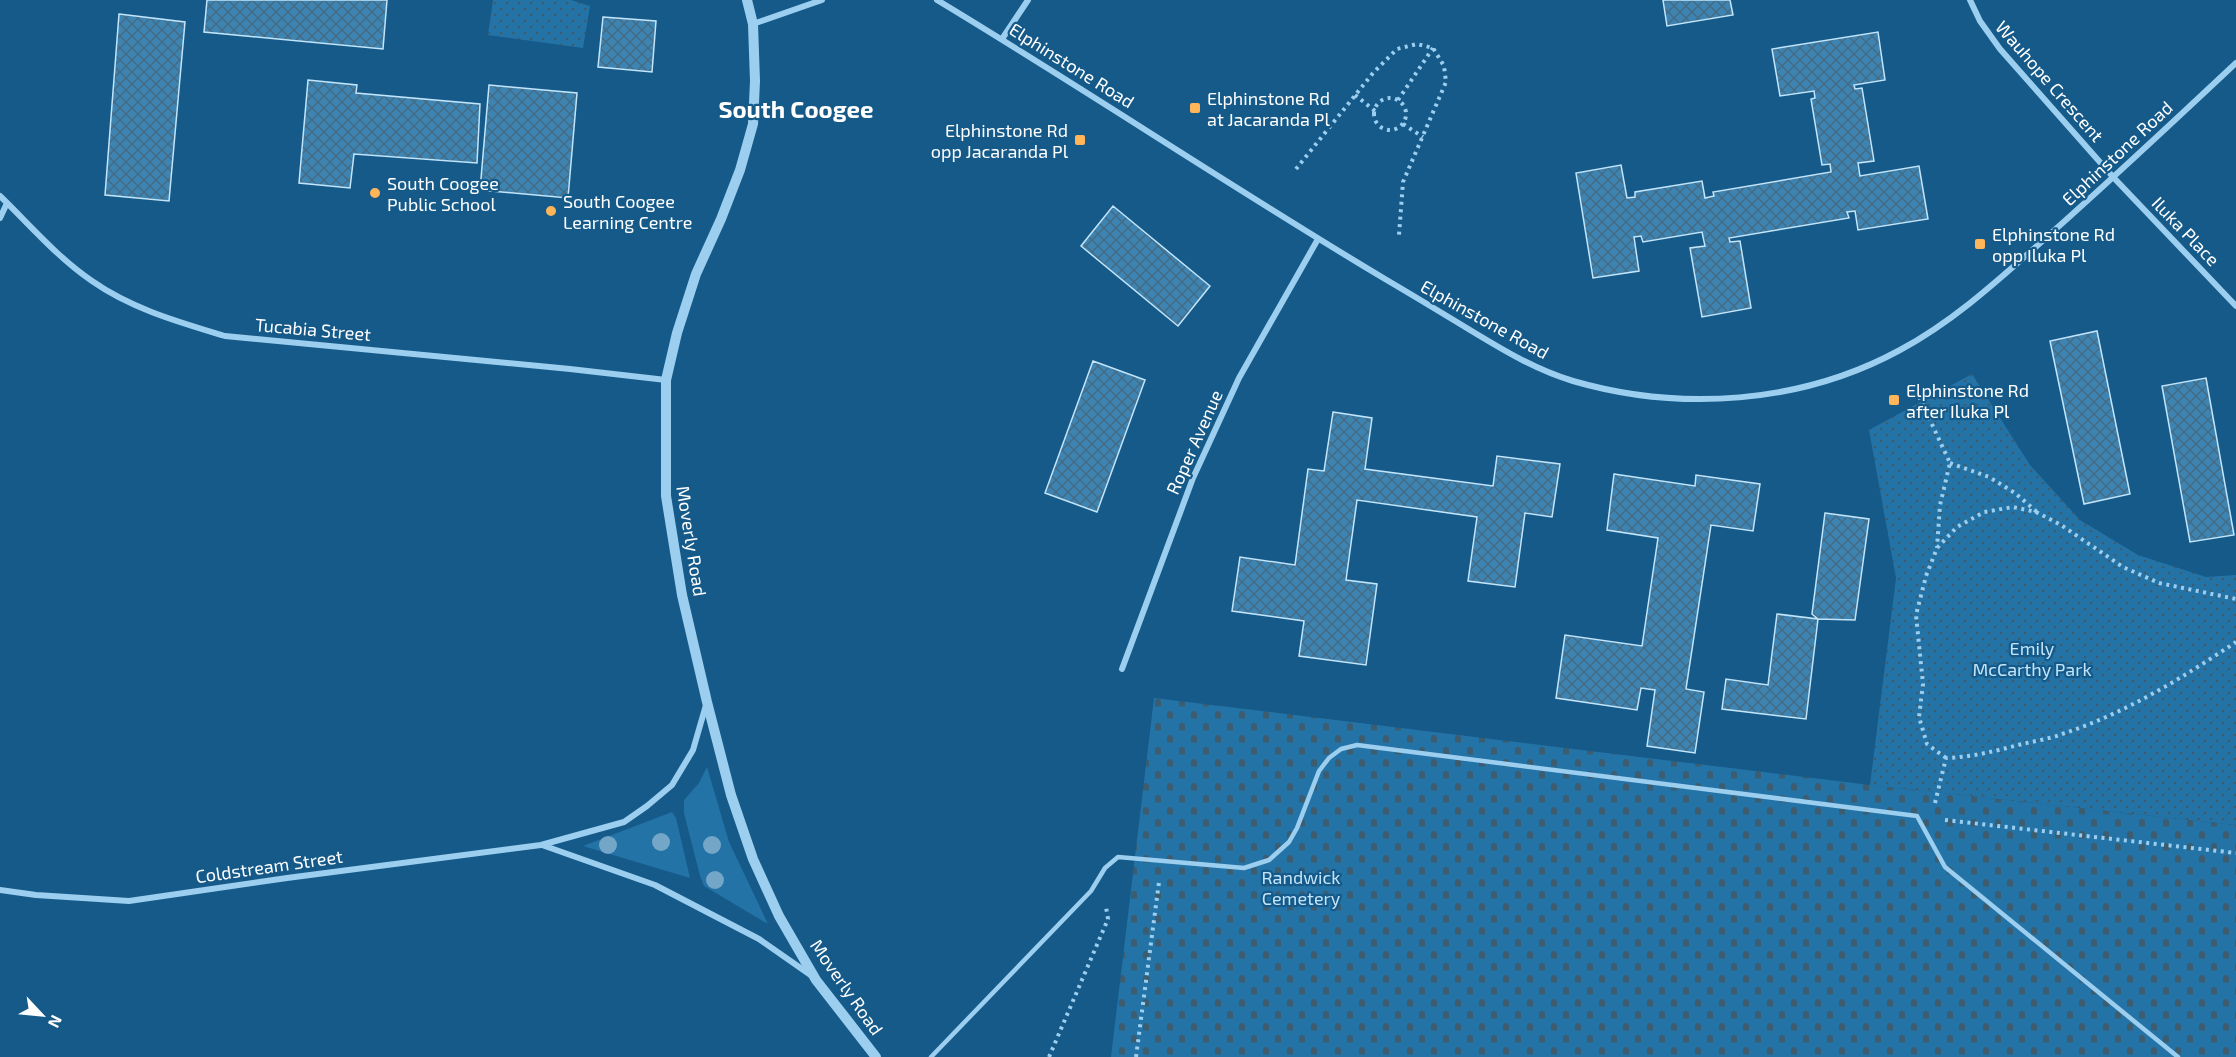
<svg xmlns="http://www.w3.org/2000/svg" width="2236" height="1057" font-family="'Exo 2',sans-serif">
<defs>
<pattern id="cemetery-stones" width="16" height="16" patternUnits="userSpaceOnUse" patternTransform="scale(1.5)"><rect width="16" height="16" fill="#2473a7"/><path d="M2 7V4a2 2 0 0 1 4 0v3zM10 15v-3a2 2 0 0 1 4 0v3z" fill="#3c5c70"/></pattern>
<pattern id="park-dots" width="8" height="8" patternUnits="userSpaceOnUse" patternTransform="scale(1.5)"><rect width="8" height="8" fill="#2473a7"/><path d="M2 2h.1M6 6h.1" fill="none" stroke="#3c5c70" stroke-width="1.8" stroke-linecap="round"/></pattern>
<pattern id="building-cross-hatch" width="8" height="8" patternUnits="userSpaceOnUse" patternTransform="scale(1.5)"><rect width="8" height="8" fill="#3d84b2"/><path d="M0 0l8 8M0 8l8-8" fill="none" stroke="#446b84"/></pattern>
</defs>
<rect width="100%" height="100%" fill="#155a89"/>
<path fill="#2473a7" d="M707 767 729 842 768 924 704 886 700 876 684 813V800L699 783Z
M672 812 676 818 690 878 583 846Z"/>
<path fill="url(#cemetery-stones)" d="M1154 698 1870 785 2236 825V1057H1111Z"/>
<path fill="url(#park-dots)" d="M493 0H571L590 6 583 48 488 35Z
M1972 374 2030 465 2080 520 2138 555 2206 577 2236 575V825L1870 785 1896 578 1869 430Z"/>
<path fill="url(#building-cross-hatch)" stroke="#c2e5fb" stroke-width="1.5" d="M207 0H387L383 49 204 32Z
M1663 0H1730L1733 15 1667 26Z
M119 14 185 22 169 201 105 195Z
M603 17 656 21 652 72 598 67Z
M1878 32 1885 80 1854 85 1855 89 1862 88 1874 161 1858 163 1860 176 1919 166 1928 219 1858 230 1855 211 1847 212 1849 218 1729 238 1730 242 1740 241 1751 308 1702 317 1690 248 1705 246 1702 232 1643 242 1641 236 1634 237 1639 271 1593 278 1576 173 1621 165 1627 198 1635 197V192L1702 181 1705 198 1714 196 1713 192 1831 172 1830 164 1822 165 1811 99 1815 98 1814 91 1780 96 1772 49Z
M308 80 357 85 356 93 480 104 477 163 354 154 350 188 299 183Z
M489 85 577 93 568 198 480 190Z
M1113 206 1210 286 1178 326 1081 246Z
M2097 331 2130 494 2084 504 2050 341Z
M1093 361 1145 380 1097 512 1045 493Z
M2206 378 2234 535 2190 542 2162 386Z
M1333 412 1372 418 1365 469 1493 486 1497 456 1560 464 1552 517 1525 513 1515 587 1468 581 1477 517 1357 500 1346 580 1377 584 1366 665 1299 656 1304 621 1232 611 1240 557 1295 565 1308 469 1324 471Z
M1614 474 1695 486 1696 475 1760 484 1753 531 1711 525 1686 689 1704 692 1695 753 1647 746 1655 690 1641 688 1637 710 1556 698 1565 635 1642 646 1658 538 1607 530Z
M1825 513 1869 519 1855 620 1818 619 1812 614Z
M1777 614 1818 619 1806 719 1722 709 1726 679 1768 685Z"/>
<g fill="none" stroke-linecap="round" stroke-linejoin="round">
<path stroke="#9cceef" stroke-width="4" stroke-dasharray="3 4.5" stroke-linecap="butt" d="M1355 95 1375 111
M1374 114a16 16 0 1 1 32 0a16 16 0 1 1-32 0Z
M1398 100 1433 48
M1403 124 1423 137
M1296 169 1373 73 1397 49 1417 44 1433 48 1444 66 1446 82 1403 182 1399 235
M1916 390 1950 463 1940 505 1937 548
M1950 463 1989 477 2015 493 2037 512
M1946 758 1927 744 1919 717 1923 684 1916 615 1926 576 1937 548 1957 527 1984 512 2013 507 2036 512 2061 525 2123 567 2159 583 2236 599
M1935 803 1946 758C1972 757 1996 751 2022 744 2035 741 2049 739 2062 734 2124 714 2182 678 2236 642
M1945 820 2236 853
M1049 1057 1108 919 1106 907
M1136 1057 1159 882"/>
<path stroke="#9cceef" stroke-width="4.5" d="M931 1057 1091 891 1105 868 1118 857 1244 868 1269 860 1289 842 1297 828 1319 771 1329 758 1341 749 1357 745 1917 816 1945 867 2178 1057"/>
<path stroke="#9cceef" stroke-width="6" d="M937 0C1088 91 1234 189 1385 279 1414 296 1442 313 1470 330 1503 350 1536 370 1573 381 1680 412 1801 404 1900 350 1952 322 1995 283 2039 244 2106 185 2171 124 2236 63
M1970 0 1980 21 2000 49 2114 178 2236 306
M753 24 822 0
M1002 39 1028 0
M0 196C30 225 58 258 92 281 132 309 179 322 225 336L570 369 666 380
M0 218 7 203
M1122 669 1193 478 1239 378 1318 239
M542 845 655 885 759 939 812 976
M0 890 36 895 129 901 287 878 541 845 624 822 647 806 672 785 693 750 706 705"/>
<path stroke="#9cceef" stroke-width="10" d="M747 0 753 24 755 81 753 124 740 170 721 219 696 274 677 333 666 380V496L682 595 707 702 731 795 753 859 779 916 816 980 876 1057"/>
</g>
<g fill="#74a6c8">
<circle cx="661" cy="842" r="9"/>
<circle cx="608" cy="845" r="9"/>
<circle cx="712" cy="845" r="9"/>
<circle cx="715" cy="880" r="9"/>
</g>
<g fill="#ffb55a" stroke="#155a89" stroke-width="2">
<rect x="1189" y="102" width="12" height="12" rx="3"/>
<rect x="1074" y="134" width="12" height="12" rx="3"/>
<circle cx="375" cy="193" r="6"/>
<circle cx="551" cy="211" r="6"/>
<rect x="1974" y="238" width="12" height="12" rx="3"/>
<rect x="1888" y="394" width="12" height="12" rx="3"/>
</g>
<g text-anchor="middle" dominant-baseline="central" stroke-width="4.5" stroke-linejoin="round" paint-order="stroke">
<g font-size="18" fill="#fff" stroke="#155a89">
<text transform="translate(1072 65) rotate(32)">Elphinstone Road</text>
<text transform="translate(2050 81) rotate(49)">Wauhope Crescent</text>
<text transform="translate(2117 153) rotate(-43)">Elphinstone Road</text>
<text transform="translate(2186 231) rotate(46)">Iluka Place</text>
<text transform="translate(1485 319) rotate(29)">Elphinstone Road</text>
<text transform="translate(313 329) rotate(5)">Tucabia Street</text>
<text transform="translate(1194 442) rotate(-66)">Roper Avenue</text>
<text transform="translate(692 541) rotate(81)">Moverly Road</text>
<text transform="translate(269 866) rotate(-8)">Coldstream Street</text>
<text transform="translate(847 987) rotate(55)">Moverly Road</text>
</g>
<g font-size="18" fill="#fff" stroke="#155a89" text-anchor="start">
<text x="1207" y="98">Elphinstone Rd<tspan x="1207" dy="21">at Jacaranda Pl</tspan></text>
<text x="1068" y="130" text-anchor="end">Elphinstone Rd<tspan x="1068" dy="21">opp Jacaranda Pl</tspan></text>
<text x="387" y="183">South Coogee<tspan x="387" dy="21">Public School</tspan></text>
<text x="563" y="201">South Coogee<tspan x="563" dy="21">Learning Centre</tspan></text>
<text x="1992" y="234">Elphinstone Rd<tspan x="1992" dy="21">opp Iluka Pl</tspan></text>
<text x="1906" y="390">Elphinstone Rd<tspan x="1906" dy="21">after Iluka Pl</tspan></text>
</g>
<g font-size="18" fill="#c2e5fb" stroke="#155a89">
<text x="2032" y="648">Emily<tspan x="2032" dy="21">McCarthy Park</tspan></text>
<text x="1301" y="877">Randwick<tspan x="1301" dy="21">Cemetery</tspan></text>
</g>
<g font-size="24" font-weight="bold" fill="#fff" stroke="#155a89">
<text x="796" y="108">South Coogee</text>
</g>
</g>
<g transform="translate(42 1015) rotate(116)" stroke="#155a89" stroke-width="4.5" paint-order="stroke">
<path d="M0-4.5L10 22L0 15L-10 22Z" fill="#ffffff"/>
<text y="-9" font-size="16" font-weight="bold" text-anchor="middle" fill="#ffffff">N</text>
</g>
</svg>
